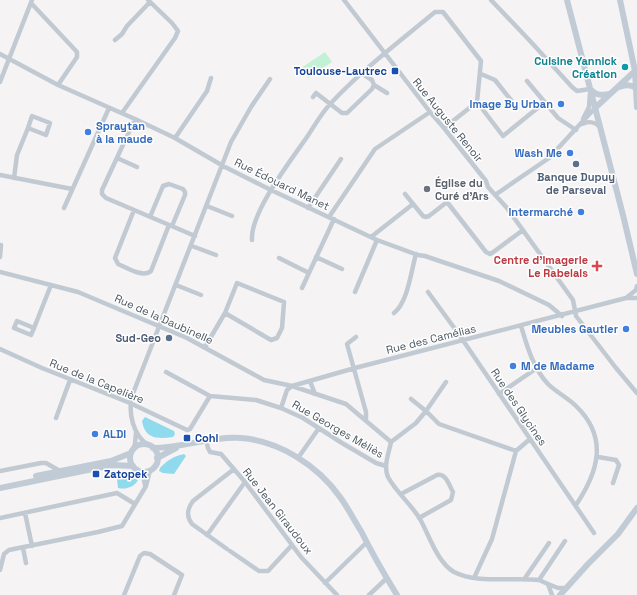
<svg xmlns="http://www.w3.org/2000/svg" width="637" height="595" font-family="'Space Grotesk',sans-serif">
<rect width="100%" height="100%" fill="#f5f3f3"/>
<path fill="#c3f1d5" d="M325 52 332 62 308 78 301 68Z"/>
<path fill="#90daee" d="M145 417 174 431 175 434 173 437C157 439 145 439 142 421Z
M184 454 186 456 174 474 163 473 159 471 160 468C166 461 174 456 184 454Z
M123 473 131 474 138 480C134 487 126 490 118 488L117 479 118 475Z"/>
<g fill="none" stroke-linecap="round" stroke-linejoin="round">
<path stroke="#c1cad2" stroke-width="4.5" d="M344 0 430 112 444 128 486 181 488 187 507 208 573 300 576 316 616 368 637 393
M491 0 531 42 572 87 577 91 590 89
M31 3 77 52V57L58 85
M115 40 122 34 127 26 150 2
M0 54 58 85 135 119 175 138 225 167 271 190 377 240 418 255 425 256 499 281 549 305 562 316
M361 73 372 80 374 85 387 93
M481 74 495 80 511 100
M527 81 558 118 576 130
M0 82 32 0
M313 97 316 93 342 113H347L372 89 374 85
M477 102 503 136 545 102
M122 113 175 38 178 31 172 23 148 0
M135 119 102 190V194L106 198 195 236
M583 119 589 107 590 94
M582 124C588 121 595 122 600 127
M175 138 207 91 211 78
M117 158 137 167
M0 175 72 189
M14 178 17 155 28 128 46 135 50 123 32 116 28 128
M405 194 423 216 426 217 429 216 447 202 486 252 490 254 492 253 523 230
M495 195 549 158 595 108
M207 206 232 216
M64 208 109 108
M308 208 341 159
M134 210 115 258 118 264C127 268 143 278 151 271L169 225
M150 217 163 186 169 184 183 189 185 192V195L172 226
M329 217 375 149 430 112
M371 237 413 204
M252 240C250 213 291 160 307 137 315 125 322 112 332 102 363 69 400 41 435 12H443L481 61 477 102 444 128
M192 246 216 255
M0 257 1 245
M316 257 342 269
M279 258 309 273
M0 272 78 292 187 338 264 380 292 386 346 404 391 442C389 453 383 466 388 477 396 492 411 504 420 519 429 535 437 562 454 572 477 584 513 577 539 580L548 584 552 595
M176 285 201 295
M302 288 334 219
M355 292 377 240
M428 292 458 333 594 533
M626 298 636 290 637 286
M394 313C408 302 411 271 416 254
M521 326C527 346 533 368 548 384 556 392 568 398 576 406 609 438 598 472 576 505
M34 328 31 335 14 328 17 321 34 328 51 285
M356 337 347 344 366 412V419
M205 347 225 313 271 340 277 338 282 328 284 302 237 283 225 313
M0 349 42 368 130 403 187 430 190 429 210 396
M166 372 210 396 256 400 281 408 303 418 342 443 376 463 386 466
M310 381 315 394
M499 394 537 368
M411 399 426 411 439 424 516 451
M281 408 287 390 292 386 355 368 626 298H637
M56 418 70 380
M206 440 208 448 210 452 221 454 245 482 301 557 337 595
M391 442 416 423 426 411 446 382
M148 445C133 435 128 413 132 396L231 142 251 107 270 79
M133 449 135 444 136 432
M598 457 616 460 619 465 613 483
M298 458 319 428
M137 469 143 476 145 485
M0 471 41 463H46L60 471
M401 494 437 475C446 473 449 485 453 492L451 500 419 518
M25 513 32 546
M0 518 117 493 135 504
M207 535 245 482
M23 548 26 563
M227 549 192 524C186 516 187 509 193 501L234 469
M230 551 259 571H268L292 545
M0 570 4 554 9 550 98 532 122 526 146 486 150 470
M474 578 492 539 516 451 530 439
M525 578 549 543
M539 580 565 541
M325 583 367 542
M548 584 558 588H567
M124 595 140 556 144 553 150 554 182 575 174 595
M369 595 387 578"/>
<path stroke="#c1cbd6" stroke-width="6" d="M567 0 623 215 637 274
M620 0 635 71 637 107
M619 87C626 85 629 84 636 88
M590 89C596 96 601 95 609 94
M595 108 635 71
M130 458a14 14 0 1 1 28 0a14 14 0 1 1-28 0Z
M153 448C183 448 211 436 241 438 280 441 318 466 340 497 348 508 354 520 361 531 372 553 384 574 397 595
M157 458 176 448
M36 476 111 461 131 453
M0 488 112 465 133 466
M560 595 588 564 618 534 637 508"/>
</g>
<circle fill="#0f9aa8" stroke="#fff" stroke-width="1.5" cx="625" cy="67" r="4"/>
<g fill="#1a4fb4" stroke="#fff" stroke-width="1.5">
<rect x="391" y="67" width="8" height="8" rx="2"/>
<rect x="183" y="434" width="8" height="8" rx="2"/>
<rect x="92" y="470" width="8" height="8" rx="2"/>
</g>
<g fill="#3f7fe0" stroke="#fff" stroke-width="1.5">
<circle cx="561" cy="104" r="4"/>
<circle cx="88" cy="132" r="4"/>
<circle cx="570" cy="153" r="4"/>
<circle cx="581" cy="212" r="4"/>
<circle cx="626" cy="329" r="4"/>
<circle cx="513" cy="366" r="4"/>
<circle cx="95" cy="434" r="4"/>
</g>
<g fill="#5c6f8a" stroke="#fff" stroke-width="1.5">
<circle cx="576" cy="164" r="4"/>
<circle cx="169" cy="338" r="4"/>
</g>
<circle fill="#6b7280" stroke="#fff" stroke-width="1.5" cx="427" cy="189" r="4"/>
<path fill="#e0444e" stroke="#fff" stroke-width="1.5" d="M595 260h4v4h4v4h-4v4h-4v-4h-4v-4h4z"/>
<g text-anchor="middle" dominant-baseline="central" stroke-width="3" stroke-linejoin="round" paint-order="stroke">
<g font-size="11" font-weight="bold" fill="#0d838f" stroke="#fff" text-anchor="end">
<text x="617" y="61">Cuisine Yannick<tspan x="617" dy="13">Création</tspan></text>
</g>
<g font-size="11" font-weight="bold" fill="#164399" stroke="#fff" text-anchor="start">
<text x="387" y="71" text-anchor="end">Toulouse-Lautrec</text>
<text x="195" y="438">Cohl</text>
<text x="104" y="474">Zatopek</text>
</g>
<g font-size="11" font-weight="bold" fill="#366cbe" stroke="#fff" text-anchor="end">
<text x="553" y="104">Image By Urban</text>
<text x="96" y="126" text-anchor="start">Spraytan<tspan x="96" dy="13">à la maude</tspan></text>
<text x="562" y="153">Wash Me</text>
<text x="573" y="212">Intermarché</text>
<text x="618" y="329">Meubles Gautier</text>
<text x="521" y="366" text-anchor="start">M de Madame</text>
<text x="103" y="434" text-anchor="start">ALDI</text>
</g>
<g font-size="11" fill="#4a5661" stroke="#fff">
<text transform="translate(448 120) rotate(51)">Rue Auguste Renoir</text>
<text transform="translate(282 184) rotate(26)">Rue Édouard Manet</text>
<text transform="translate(164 319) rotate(24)">Rue de la Daubinelle</text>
<text transform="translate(431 339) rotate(-14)">Rue des Camélias</text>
<text transform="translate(97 381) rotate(22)">Rue de la Capelière</text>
<text transform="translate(519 407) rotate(56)">Rue des Glycines</text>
<text transform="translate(338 429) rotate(30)">Rue Georges Méliès</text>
<text transform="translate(278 511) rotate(52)">Rue Jean Giraudoux</text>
</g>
<g font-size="11" font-weight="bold" fill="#4e5e75" stroke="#fff">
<text x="576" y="177">Banque Dupuy<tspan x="576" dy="13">de Parseval</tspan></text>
<text x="161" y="338" text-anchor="end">Sud-Geo</text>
</g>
<g font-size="11" font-weight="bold" fill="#5b616d" stroke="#fff" text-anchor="start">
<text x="435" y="183">Église du<tspan x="435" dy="13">Curé d'Ars</tspan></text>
</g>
<g font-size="11" font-weight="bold" fill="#be3a42" stroke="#fff" text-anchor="end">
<text x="588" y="260">Centre d'imagerie<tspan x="588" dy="13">Le Rabelais</tspan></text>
</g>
</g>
</svg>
